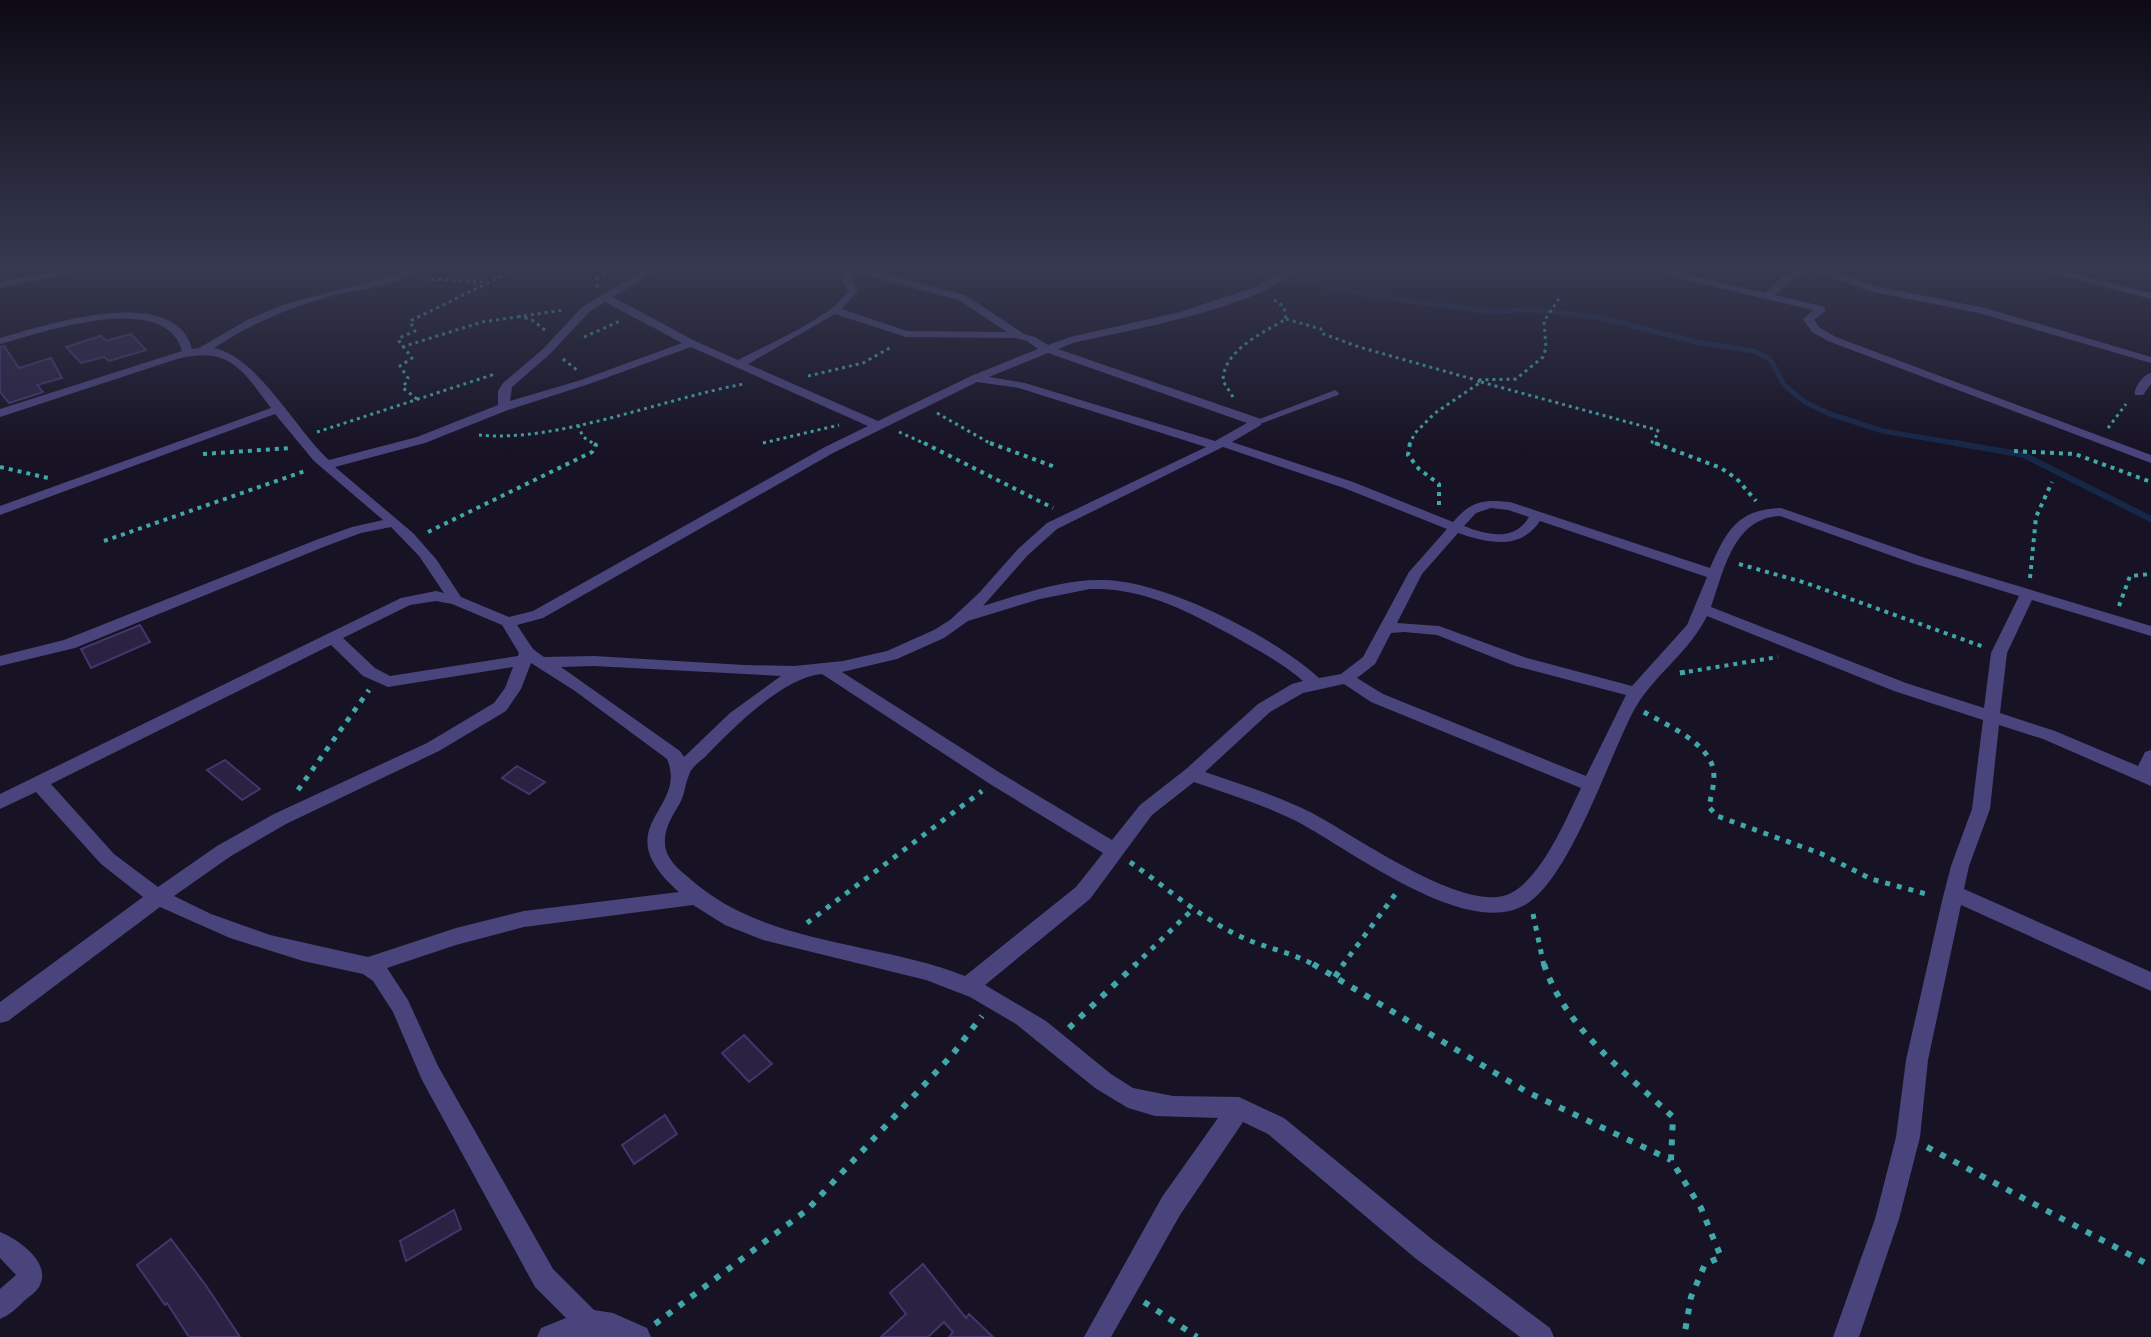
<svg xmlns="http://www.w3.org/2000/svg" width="2151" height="1337" font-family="'Fira Sans Condensed',sans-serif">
<rect width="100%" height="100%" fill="#171224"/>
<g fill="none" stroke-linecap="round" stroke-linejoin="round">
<path stroke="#172748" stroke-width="5" d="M1231 265 1379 297 1486 311 1535 310 1598 317 1696 342 1754 351 1770 359 1785 386 1805 402 1830 414 1883 431 1967 445"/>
<path stroke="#172748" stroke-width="6" d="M1955 443 2024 455 2151 519"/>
</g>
<path fill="#2a2143" stroke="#44366c" stroke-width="2" d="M131 334 146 350 109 361 104 357 81 363 66 347 101 336 106 341Z
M4 346 19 368 51 358 62 378 37 385 43 392 9 403 0 392V347Z
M140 625 150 642 91 668 81 649Z
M225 760 260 789 242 800 207 770Z
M517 766 545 782 529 794 502 778Z
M744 1035 772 1064 749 1082 722 1053Z
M665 1115 677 1134 634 1164 622 1145Z
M454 1210 461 1229 406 1261 400 1241Z
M171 1239 207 1287 240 1337H189L167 1303 165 1305 137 1265Z
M923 1264 966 1318 969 1314 993 1337H949L953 1332 944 1322 928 1337H881L906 1314 890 1293Z"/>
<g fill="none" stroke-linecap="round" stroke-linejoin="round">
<path stroke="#40a8a9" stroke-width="3" stroke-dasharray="3 4" stroke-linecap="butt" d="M2131 265 2151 269
M431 279 482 282
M597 287V279L618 265
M518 316 532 320 545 330
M1286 319 1321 329V333L1359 347 1476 380
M584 337 620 321
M402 347 482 322 564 310
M563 359 577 370
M808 376 863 363 893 346
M1481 382 1657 430 1659 432 1652 442 1660 445
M1233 397 1223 381C1223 350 1263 333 1286 319L1284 307 1273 299
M417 399 403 388 408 378 400 366 412 358 399 341V338L415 331 410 321 525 265
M937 413 993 445
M578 425 583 437 596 445
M2108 428 2126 404
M317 432 495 374
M899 432 928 445
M479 435C557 443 665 398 744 384
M763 443 839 425
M1409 445 1415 433 1435 413 1481 382 1476 380 1516 379 1543 357 1546 348 1544 321 1560 297"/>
<path stroke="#40a8a9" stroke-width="4" stroke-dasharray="4 5" stroke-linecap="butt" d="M924 443 1053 508
M990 443 1055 467
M1410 443 1408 455 1419 469 1439 484V505
M1655 443 1721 468 1737 479 1756 501
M2014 451 2075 454 2151 482
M203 454 290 448
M0 467 48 478
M428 532 592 452 596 445 593 443
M104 541 308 470
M1739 564 1806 583 1984 647
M2030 578 2036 517 2052 482
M2119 606 2130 576 2151 574
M1680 673 1778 657"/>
<path stroke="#40a8a9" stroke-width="5" stroke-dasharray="5 7" stroke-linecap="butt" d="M1680 673 1686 672
M1644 712C1666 725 1706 741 1713 768 1716 781 1711 795 1709 807L1717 816 1822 854 1871 879 1930 895
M298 790 369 690
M1130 862C1167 888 1204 921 1246 939 1269 949 1294 953 1316 966
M1533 914 1544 966
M807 923 982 791
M1134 966 1194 908
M1342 966 1397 892"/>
<path stroke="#40a8a9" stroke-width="6" stroke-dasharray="6 9" stroke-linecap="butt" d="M1313 964 1527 1092 1671 1160
M1544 964C1564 1027 1626 1073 1673 1117L1671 1160 1701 1208 1721 1257 1705 1264 1691 1297 1684 1337
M1335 977 1344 964
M1069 1028 1136 964
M1927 1147 2151 1266
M1144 1302 1197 1337
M655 1324 807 1210 952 1055 982 1016"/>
<path fill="#4a447d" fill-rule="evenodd" d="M1335 390 1339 393 1338 395 1260 424 1257 425 1252 422Z"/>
<path fill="#4a447d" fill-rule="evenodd" d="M91 265H110L0 288V282Z
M416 265H428C402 287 360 288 328 297 288 308 249 325 214 348 258 357 296 430 329 460L417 437 498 405V391L503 383 543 349 582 307 653 265H665L613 297 695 341 738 360C768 344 831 318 848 291L842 279 846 272 822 268 817 265H839L873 270 967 296 1024 334 1035 337 1048 345 1070 337 1180 312 1252 288 1277 276 1291 265H1302C1266 307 1129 330 1073 343L1058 349 1261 419V425L1232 442 1353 482 1453 522C1471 501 1483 499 1510 502L1710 568C1726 531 1738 509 1781 508L1925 558 2151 626V636L2032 600 2007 653 2000 713 2055 731 2138 766 2145 752 2151 750V786L2043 739 1999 725 1990 809 1969 866 1964 889 2151 972V991L1961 905 1928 1060 1920 1137 1899 1219 1859 1337H1833L1875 1219 1896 1137 1906 1060 1942 901 1951 866 1972 809 1983 720 1894 691 1707 616C1689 653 1652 676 1633 712 1608 760 1571 874 1528 903 1470 943 1350 849 1296 821 1264 805 1228 794 1194 782L1152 815 1090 899 985 985 1046 1021 1111 1074 1133 1088 1173 1096 1239 1097 1284 1118 1433 1240 1550 1328 1554 1337H1520L1415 1258 1268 1134 1243 1122 1180 1215 1111 1337H1084L1162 1197 1218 1118 1155 1116 1128 1108 1095 1088 1016 1024 970 997 926 980 763 940 725 925 693 905 524 927 456 945 387 968 408 1000 438 1066 553 1269 594 1310 613 1313 647 1328 651 1337H537L541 1328 566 1318 535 1287 422 1080 393 1012 373 981 363 974 303 961 230 938 160 907 8 1021 0 1023V1002L143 897 101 864 36 792 0 809V794L401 598 436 591 444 593 419 556 391 527 361 533 326 546 75 648 0 666V656L64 640 316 540 352 527 383 520 314 461 275 414 0 515V506L271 408C241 368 229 346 177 359L0 417V409L182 351C165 289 42 333 0 344V338C45 325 175 282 192 349L199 348 247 320 282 305 390 276ZM855 273 959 300 1007 332 907 331 842 309 858 291 852 279ZM605 302 682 343 581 380 510 401 512 387 551 353 590 311ZM835 314 906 337 1015 338 1027 341 1038 349 971 376 878 421 748 364ZM691 347 868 426 825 447 533 611 509 617 461 597 436 559 413 533 335 467 425 443 508 410 589 384ZM1048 353 1247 423 1215 441 1025 383 989 377ZM977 382 1019 388 1206 447 1047 523 1018 549 979 593 950 620 934 630 887 651 843 661 794 666 744 665 594 656 544 657 533 649 517 625 543 618 833 453ZM1223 447 1344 488 1447 529 1409 572 1363 657 1341 674 1319 678C1275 637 1163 580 1103 580 1063 579 1022 594 983 606L1028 555 1057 529ZM1491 508 1508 510 1529 517C1514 542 1487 535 1464 526L1476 513ZM1780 516 1915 564 2019 596 1991 653 1984 708 1906 683 1711 607C1724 571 1733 518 1780 516ZM1540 521 1707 577 1687 625 1632 686 1527 658 1439 626 1397 623 1422 574 1458 533C1488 543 1520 551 1540 521ZM1090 589C1144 587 1189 612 1235 637 1259 651 1283 663 1303 681L1292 684 1258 704 1186 769 1140 805 1112 840 1002 774 842 672 897 659 944 638 968 621 1040 599ZM436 601 452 604 502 625 519 653 518 656 390 676 375 668 343 638 410 605ZM1404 632 1437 635 1515 666 1626 695 1586 776 1383 694 1357 678 1375 664 1391 633ZM331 645 363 676 388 687 513 667 505 688 494 703 427 743 274 814 217 846 158 887 114 854 51 784ZM531 663 575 691 667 759C689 811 604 826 679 892L524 911 456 928 368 957 270 935 211 914 174 896 231 856 286 824 439 751 506 711 521 689ZM594 666 781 676 730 713 684 757 680 751 561 667ZM822 674 990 784 1103 853 1076 887 965 976C873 940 764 946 688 877 677 868 665 857 665 843 664 828 673 815 680 803 685 794 685 784 689 775 691 768 700 761 705 757 732 729 783 677 822 674ZM1344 684 1371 702 1581 788C1566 819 1542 877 1511 893 1466 917 1351 832 1308 811 1275 795 1240 784 1205 772L1270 712 1303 693Z
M1647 265H1660L1684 274 1765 293 1783 276 1805 265H1817L1875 286 1985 308 2151 357V363L1979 313 1869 291 1811 270 1791 280 1775 295 1825 307V311L1814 320 1820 328 1836 337 2151 455V463L1828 341 1812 332 1803 319 1813 310 1677 278Z
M2023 265H2039L2151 293V299Z
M2151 373V384L2143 395H2135C2133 388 2144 374 2151 373Z
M0 1232C18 1239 53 1263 39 1287 36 1292 30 1296 25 1300 17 1308 10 1315 0 1319V1289L16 1275 0 1258Z"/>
</g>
<linearGradient id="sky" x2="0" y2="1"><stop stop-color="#0d0a14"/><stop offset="0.59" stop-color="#363950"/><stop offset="1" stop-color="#363950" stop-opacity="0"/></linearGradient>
<rect width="2151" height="452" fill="url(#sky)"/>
</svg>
